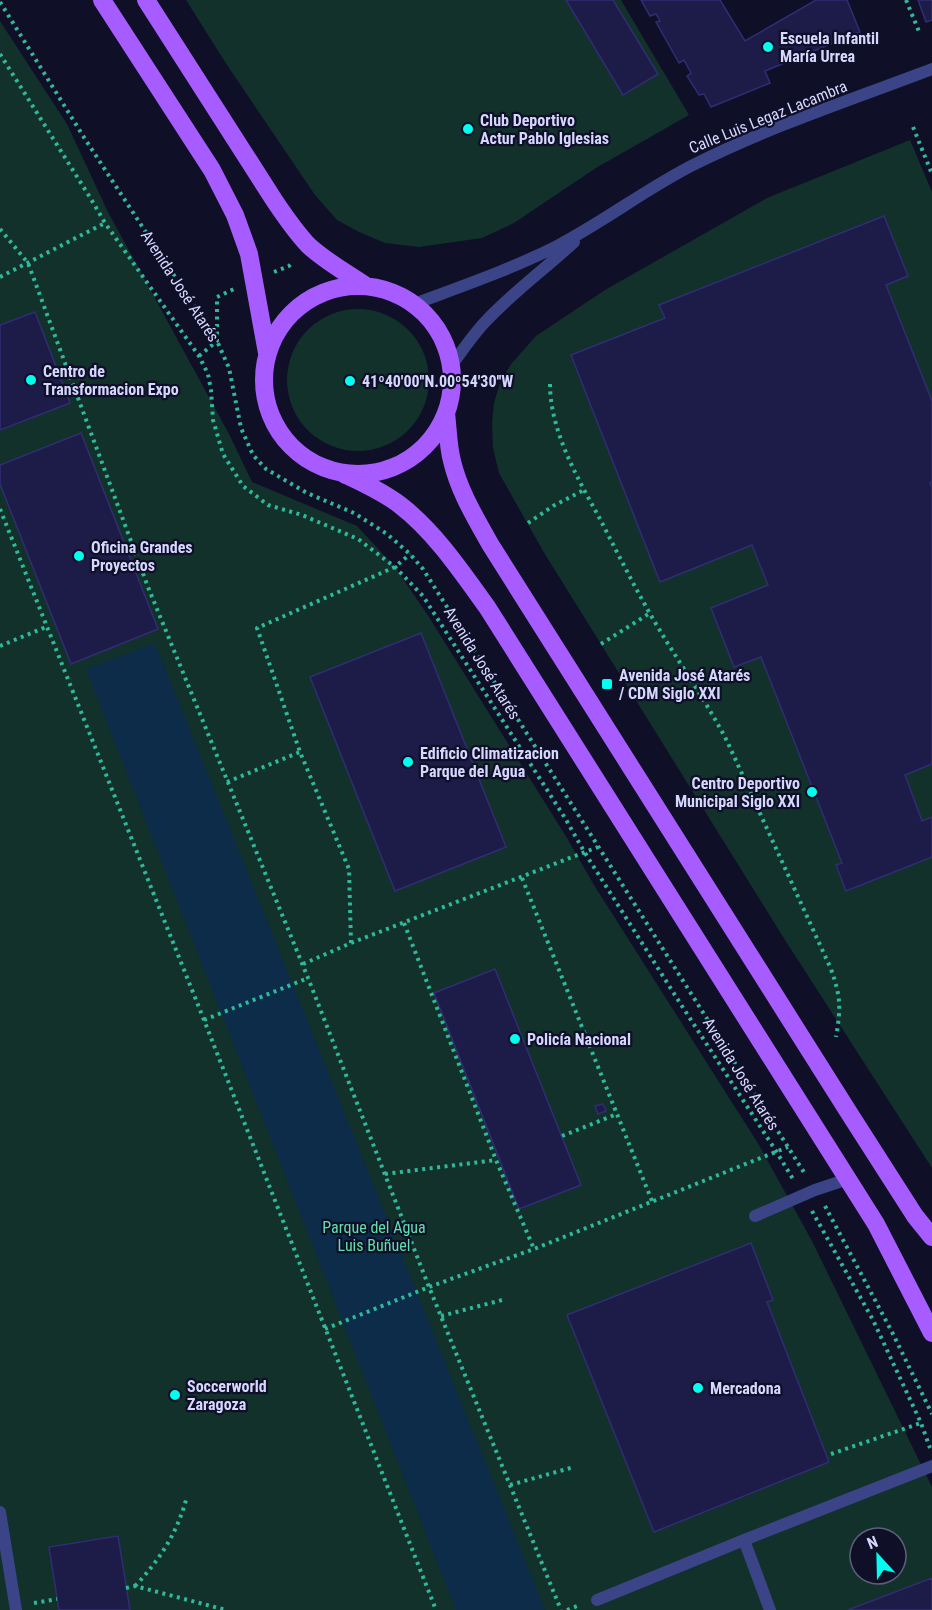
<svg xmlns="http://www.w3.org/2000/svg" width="932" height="1610" font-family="'Roboto Condensed',sans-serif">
<rect width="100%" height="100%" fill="#0f0f27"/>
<path fill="#12312b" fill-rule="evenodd" d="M186 0H621L689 115 596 168 514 223 482 238 419 247 385 243 359 232 337 220 315 195 227 65Z
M0 21 67 124 108 212 229 434 252 482 357 526 395 567 427 614 567 838 594 885 759 1145 812 1241 932 1487V1610H0ZM860 1538H896V1574H860Z
M910 140 932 192V1168L785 940 543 551 499 473 493 448 492 423 494 403 500 383 511 364 536 336 605 290 767 198Z
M287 380a71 71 0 1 1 142 0a71 71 0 1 1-142 0Z"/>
<path fill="#0c2c49" d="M155 643 545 1610H456L86 669Z"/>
<path fill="#1d1b48" stroke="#302d74" stroke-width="1.5" d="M566 0H613L658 74 623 95Z
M641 0H720L745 41 816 0H847L860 32 765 71 770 83 711 107 704 94 699 95 687 76 691 73 684 60 679 63 656 22 660 21 656 14 650 16Z
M918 0H932V20L926 22Z
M884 216 908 276 886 285 932 401V482L930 483 932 487V764L905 775 922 821 932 817V857L846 891 836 865 842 863 761 657 734 667 711 608 768 585 752 545 660 582 571 355 665 318 659 305Z
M35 312 70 403 0 430V325Z
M81 433 158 629 71 664 0 484V465Z
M421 633 506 847 395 891 310 677Z
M495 969 581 1185 519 1209 434 993Z
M603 1104 606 1111 598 1114 595 1106Z
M751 1243 773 1300 767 1302 829 1462 654 1532 567 1315Z
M118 1536 130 1610H59L49 1547Z
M932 1578V1610H848Z"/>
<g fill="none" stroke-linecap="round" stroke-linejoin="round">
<path stroke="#2fb99a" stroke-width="4" stroke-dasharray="3 4.5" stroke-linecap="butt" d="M906 0 920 34
M0 2 85 139 217 341 229 368 241 428 253 455 266 469 307 493 354 513 387 534 410 554 423 569 805 1174
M0 54 91 199 105 223 199 356 208 374 211 390 213 420 223 454 243 486 268 505 302 515 358 539 395 567 423 596 565 818 585 853 680 1003 776 1151 793 1179
M913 127 932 174
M0 229 28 263 148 587 308 978 429 1287 561 1610
M274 272 289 266 293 262
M0 277 105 223
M199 356 217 341V297L234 289
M550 384C550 431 578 479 600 519 616 550 632 582 649 612 674 656 704 697 727 741L831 969C841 998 841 1007 836 1037
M0 509 204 1020 436 1610
M528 523 553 506 584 490
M601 644 650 613
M0 646 46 627
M227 782 300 752
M522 878 652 1201
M404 923 496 1160 534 1249
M351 943 349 869 300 752 257 628 395 567 410 554
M303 964 351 943 598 847
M204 1020 308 978
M562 1136 617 1114
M385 1174 496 1160
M825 1206 892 1332 932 1414
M812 1211 873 1320 921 1423 930 1448
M441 1316 506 1299
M325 1329 429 1287 534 1249 788 1147
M831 1454 921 1423
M510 1485 574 1467
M135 1586C159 1561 177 1533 186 1500
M126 1588 135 1586 226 1610
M34 1603 57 1599
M567 1610 580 1605"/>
<path stroke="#3a4486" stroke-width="12" d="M755 1216 815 1190 848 1179
M0 1512 16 1610
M744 1540 770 1610
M597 1600 744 1540 932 1466"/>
<path stroke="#3a4486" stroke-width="12" d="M414 304C462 286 512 269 557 246 605 221 647 188 695 164 771 126 853 99 932 69
M451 366C462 351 472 336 485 322 512 293 545 269 574 242"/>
<path stroke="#a75cff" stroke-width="18" d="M102 0 212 170 235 215 249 254 267 353
M146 0 274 200C284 215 295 231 308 245 325 261 347 273 366 286
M264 380a94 94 0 1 1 188 0a94 94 0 1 1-188 0Z
M446 413C448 429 448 446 452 461 459 491 475 517 490 544L851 1116 915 1216 932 1237
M344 474C363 483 383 492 400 505 435 532 461 571 487 607L876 1224 932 1333"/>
</g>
<g fill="#01ffef" stroke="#0f0f27" stroke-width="2">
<circle cx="768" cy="47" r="6"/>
<circle cx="468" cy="129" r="6"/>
<circle cx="31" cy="380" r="6"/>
<circle cx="350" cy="381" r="6"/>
<circle cx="79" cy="556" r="6"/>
<rect x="601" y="678" width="12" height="12" rx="3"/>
<circle cx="408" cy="762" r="6"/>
<circle cx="812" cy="792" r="6"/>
<circle cx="515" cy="1039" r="6"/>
<circle cx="698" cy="1388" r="6"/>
<circle cx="175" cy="1395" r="6"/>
</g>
<g text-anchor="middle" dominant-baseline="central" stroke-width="4.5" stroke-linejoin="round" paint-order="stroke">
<g font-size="16" font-weight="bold" fill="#d5d7ff" stroke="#0f0f27" text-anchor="start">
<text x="780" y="38">Escuela Infantil<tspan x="780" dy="18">María Urrea</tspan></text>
<text x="480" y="120">Club Deportivo<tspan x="480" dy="18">Actur Pablo Iglesias</tspan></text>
<text x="43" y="371">Centro de<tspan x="43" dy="18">Transformacion Expo</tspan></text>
<text x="362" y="381">41º40'00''N.00º54'30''W</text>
<text x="91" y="547">Oficina Grandes<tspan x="91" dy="18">Proyectos</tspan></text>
<text x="619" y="675">Avenida José Atarés<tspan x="619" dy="18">/ CDM Siglo XXI</tspan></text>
<text x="420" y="753">Edificio Climatizacion<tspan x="420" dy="18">Parque del Agua</tspan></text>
<text x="800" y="783" text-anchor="end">Centro Deportivo<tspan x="800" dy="18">Municipal Siglo XXI</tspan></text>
<text x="527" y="1039">Policía Nacional</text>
<text x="187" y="1386">Soccerworld<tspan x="187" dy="18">Zaragoza</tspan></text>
<text x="710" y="1388">Mercadona</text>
</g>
<g font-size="16" fill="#d5d7ff" stroke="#0f0f27">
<text transform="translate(768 117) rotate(-22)">Calle Luis Legaz Lacambra</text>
<text transform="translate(180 286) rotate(57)">Avenida José Atarés</text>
<text transform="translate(482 663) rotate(58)">Avenida José Atarés</text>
<text transform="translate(741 1074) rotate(58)">Avenida José Atarés</text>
</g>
<g font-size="16" fill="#60e0ab" stroke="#0f0f27">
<text x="374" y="1227">Parque del Agua<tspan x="374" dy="18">Luis Buñuel</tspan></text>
</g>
</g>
<g transform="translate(878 1556) rotate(338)"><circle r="28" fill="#0f0f27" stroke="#5e5f7d" stroke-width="1.5"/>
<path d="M0-4.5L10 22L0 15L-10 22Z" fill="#01ffef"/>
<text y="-9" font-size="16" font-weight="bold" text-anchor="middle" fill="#d5d7ff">N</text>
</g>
</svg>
